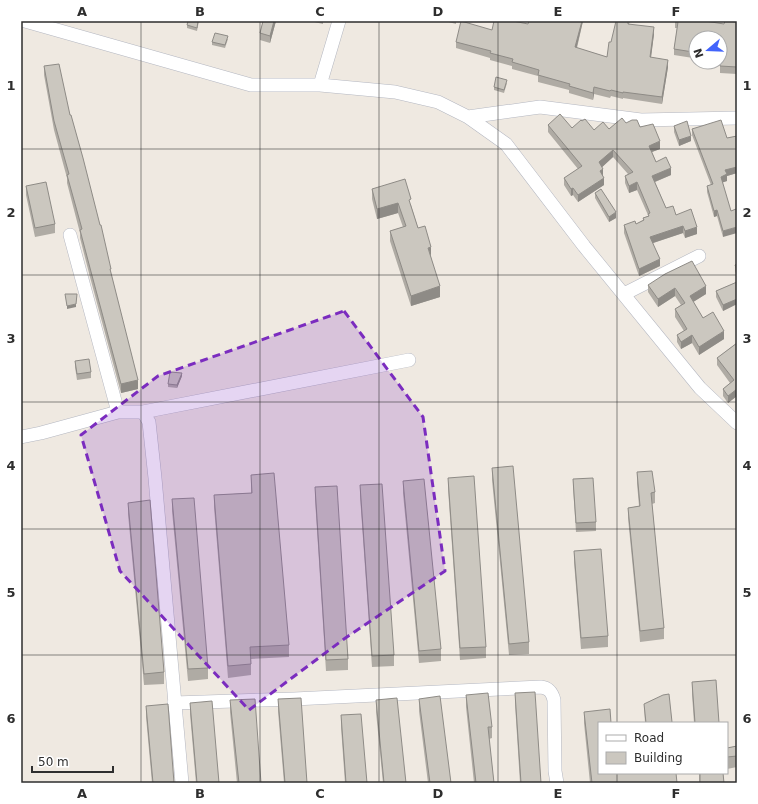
<svg xmlns="http://www.w3.org/2000/svg" width="758" height="804" font-family="'DejaVu Sans',sans-serif">
<rect width="100%" height="100%" fill="#efe9e1"/>
<g fill="none" stroke-linecap="round" stroke-linejoin="round">
<g stroke="#b4b7c1" stroke-width="14">
<path id="minor" d="M25 21 251 85H320L395 92 438 102 468 117 506 144 584 246 700 388 737 423
M320 85 339 21
M468 117 540 107 641 120 737 118
M70 235 118 412
M624 294 699 256
M143 412 409 360
M21 437 41 433 118 412H143L149 422 155 478 182 783
M174 703 294 699 541 687C549 688 552 692 554 700L555 771 557 783"/>
</g>
<use href="#minor" stroke="#fff" stroke-width="13"/>
</g>
<path fill="#afaba4" d="M199 21 197 31 187 28V25Z
M263 21H276L270 43 260 40V33Z
M310 21H323V24Z
M445 21H456V24Z
M583 21 577 48 607 57 611 42 630 21 629 24 654 34 651 58 668 67 662 104 623 98V99L611 96 610 98 594 94 593 100 569 93V90L538 82V76L512 69V66L490 60V58L456 48V42L492 30 528 24Z
M675 21 724 24 737 22V74L720 73V65L698 62H720V38H696V62L693 61V58L674 55V49L677 28H675Z
M228 39 225 48 212 45V42Z
M44 66 70 115 111 276 138 389 121 393 90 277 80 238V233L67 183V178L54 130 44 75Z
M507 83 504 93 494 90V87Z
M626 123 640 127 660 149 652 152 656 162 671 175 655 182 666 208 676 215 697 234 685 238 683 233 653 243 660 266 639 276 624 233V225L636 224 643 220V218L648 216V215L637 190 629 193 625 183V176L628 174 613 157 602 167 604 185 578 202 573 195 571 196 564 185V178L578 169 548 132V125L594 130 609 129Z
M674 126 691 141 679 146 674 132Z
M692 129 727 138 737 136V173L727 176V181L723 182V237L717 216 714 217 707 192V186L711 185 692 135Z
M26 186 55 224V233L35 237 26 195Z
M372 189 411 205 418 228 431 257 440 297 411 306 390 241V231L403 227 398 213 377 219 372 199Z
M595 193 616 218 609 222 595 198Z
M737 264V276L735 271V265Z
M737 282V304L723 311 716 297V291Z
M648 285 706 294 693 302 703 318 724 339 699 355 692 343 681 349 677 342V335L684 331 675 317V309L681 305 675 296 658 307 648 292Z
M737 343V396L728 403 723 396V389L730 383 717 365V358Z
M75 361 91 372V378L77 380 75 367Z
M182 376 177 388 168 387V384Z
M492 468 529 642V654L509 655 492 480Z
M637 472 655 492V503L652 504 664 628V639L640 642 628 518V508L639 506 637 483Z
M251 475 289 645V657L251 659V675L228 678 214 507V495L251 493Z
M448 478 486 647V658L460 660 448 489Z
M573 479 596 522V531L576 532 573 487Z
M403 481 441 649V661L419 663 403 493Z
M360 485 394 655V666L372 667 360 496Z
M315 487 348 659V670L326 671 315 499Z
M172 499 208 668V679L188 681 172 511Z
M128 503 164 672V684L144 685 128 514Z
M574 551 608 636V647L581 649 574 562Z
M692 682 719 723H694L692 694Z
M515 693 541 783H520L515 704Z
M466 695 492 727V738L489 739 494 783H474L466 707Z
M278 699 307 783H284L278 711Z
M419 699 451 783H428L419 711Z
M230 700 261 783H237L230 712Z
M376 700 406 783H383L376 712Z
M190 703 219 783H196L190 714Z
M644 704 672 723H645Z
M146 706 174 783H152L146 717Z
M584 712 599 773 677 783H590L584 723Z
M341 715 367 783H345L341 727Z
M737 746V767L727 769V748Z
M699 773H723L724 783H699Z"/>
<path fill="#8e8b86" d="M274 21H276L270 43V36Z
M582 21H583L575 54V47Z
M654 27V34L650 64V57Z
M668 60V67L662 104V97Z
M594 87V94L593 100V93Z
M691 136V141L679 146V140Z
M660 141V149L649 153V146Z
M613 150V157L599 170V162Z
M737 167V173L727 176V181L721 183V177L725 170Z
M671 168V175L652 183V176Z
M603 169V176L600 171Z
M604 178V185L578 202V195Z
M637 182V190L629 193V186Z
M573 188V195L571 196V189Z
M398 203V213L377 219V209Z
M717 210V216L714 217V211Z
M616 212V218L609 222V217Z
M683 226V233L650 244V237Z
M697 227V234L685 238V231Z
M737 227V233L723 237V231Z
M431 247V257L428 248Z
M660 259V266L639 276V269Z
M440 286V297L411 306V296Z
M706 286V294L690 304V296Z
M675 288V296L658 307V299Z
M737 299V304L723 311V305Z
M76 304V307L67 309V306Z
M724 331V339L699 355V347Z
M692 335V343L681 349V342Z
M182 373V376L177 388V385Z
M138 380V389L121 393V384Z
M737 389V396L728 403V396Z"/>
<path fill="#cbc7bf" stroke="#8e8b86" d="M188 21H198L197 28 187 25Z
M263 21H274L270 36 260 33Z
M461 21 492 30 494 21H513L528 24 529 21H582L575 47 607 57 609 42H611L616 21H628V24L654 27 650 57 668 60 662 97 623 92V93L611 90 610 91 594 87 593 93 569 86 570 84 538 75 539 70 512 62 513 59 490 53 491 51 456 42Z
M675 21H705L724 24 725 21 737 22V67L720 66V38H696V55H693V52L674 49 678 22H675Z
M215 33 228 36 225 45 212 42Z
M59 64 70 115H71L83 158 100 225H101L111 269H110L138 380 121 384 90 268 80 230 82 229 67 175 69 174 54 121 44 66Z
M496 77 507 80 504 90 494 87Z
M560 114 572 128 581 120 582 121 585 119 594 130 603 122 609 129 622 118 626 123 632 120H637L640 127 653 124 660 141 649 146 656 162 666 157 671 168 652 176 666 208 673 206 676 215 691 209 697 227 685 231 683 226 650 237 660 259 639 269 624 225 635 221 636 224 644 220 643 218 649 216 648 214 650 213 637 182 629 186 625 176 633 172 613 150 599 162 603 169 600 171 604 178 578 195 573 188 571 189 564 178 582 166 548 125Z
M721 120 727 138 737 136V167L725 170 727 174 721 177 731 211 736 209 737 212V227L723 231 717 210 714 211 707 186 713 184 692 129Z
M687 121 691 136 679 140 674 126Z
M405 179 411 199 409 200 418 228 425 226 431 247 428 248 440 286 411 296 390 231 406 226 398 203 377 209 372 189Z
M46 182 55 224 35 228 26 186Z
M601 189 616 212 609 217 595 193Z
M692 261 706 286 690 296 703 318 713 312 724 331 699 347 692 335 681 342 677 335 687 329 675 309 685 303 675 288 658 299 648 285 665 274Z
M737 264V270L735 265Z
M737 282V299L723 305 716 291Z
M65 294H77L76 304 67 306Z
M737 343V389L728 396 723 389 734 380 717 358Z
M89 359 91 372 77 374 75 361Z
M170 372 182 373 177 385 168 384Z
M513 466 529 642 509 644 492 468Z
M652 471 655 492 651 493 664 628 640 631 628 508 640 506 637 472Z
M274 473 289 645 250 647 251 664 228 666 214 495 252 493 251 475Z
M474 476 486 647 460 648 448 478Z
M593 478 596 522 576 523 573 479Z
M424 479 441 649 419 651 403 481Z
M382 484 394 655 372 656 360 485Z
M337 486 348 659 326 660 315 487Z
M194 498 208 668 188 669 172 499Z
M150 500 164 672 144 674 128 503Z
M601 549 608 636 581 638 574 551Z
M716 680 719 723H695L692 682Z
M535 692 541 783H521L515 693Z
M488 693 492 727H488L494 783H476L466 695Z
M669 694 672 722 670 723H646L644 704 663 695Z
M440 696 451 783H430L419 699Z
M301 698 307 783H285L278 699Z
M397 698 406 783H384L376 700Z
M255 699 261 783H239L230 700Z
M212 701 219 783H197L190 703Z
M168 704 174 783H153L146 706Z
M610 709 611 723H599V773H676L677 783H592L584 712Z
M361 714 367 783H346L341 715Z
M737 746V756L727 757V748Z
M700 773H723L724 783H700Z"/>
<path fill="#7b2cbf" fill-opacity="0.2" stroke="#7b2cbf" stroke-width="3" stroke-dasharray="8 5" stroke-linejoin="round" d="M344 311 423 417 445 571 344 639 249 710 120 571 81 435 158 376Z"/>
<path fill="none" stroke="#2e2e2e" stroke-width="1" stroke-opacity="0.55" d="M141 21V783M260 21V783M379 21V783M498 21V783M617 21V723M21 149H737M21 275H737M21 402H737M21 529H737M21 655H737M617 773V783"/>
<rect width="758" height="804" fill="none" stroke="#ffffff" stroke-width="44"/>
<rect x="598" y="722" width="130" height="52" fill="#ffffff" stroke="#ababab"/>
<rect x="606" y="735" width="20" height="6" fill="#ffffff" stroke="#ababab"/>
<text x="634" y="742" font-size="12" fill="#2e2e2e">Road</text>
<rect x="606" y="752" width="20" height="12" fill="#cbc7bf" stroke="#ababab"/>
<text x="634" y="762" font-size="12" fill="#2e2e2e">Building</text>
<g transform="translate(708 50) rotate(251)"><circle r="19" fill="#ffffff" stroke="#ababab"/>
<path d="M0-3L7 15L0 10L-7 15Z" fill="#4264fb"/>
<text y="-6" font-size="11" font-weight="bold" text-anchor="middle" fill="#2e2e2e">N</text>
</g>
<path d="M32 766v6h81v-6" fill="none" stroke="#2e2e2e" stroke-width="2"/>
<text x="38" y="766" font-size="12" fill="#2e2e2e" stroke="#ffffff" stroke-width="3" paint-order="stroke">50 m</text>
<rect x="22" y="22" width="714" height="760" fill="none" stroke="#2e2e2e" stroke-width="1.5"/>
<g font-size="13" text-anchor="middle" font-weight="bold" fill="#2e2e2e">
<text x="82" y="16">A</text>
<text x="200" y="16">B</text>
<text x="320" y="16">C</text>
<text x="438" y="16">D</text>
<text x="558" y="16">E</text>
<text x="676" y="16">F</text>
<text x="11" y="90">1</text>
<text x="747" y="90">1</text>
<text x="11" y="217">2</text>
<text x="747" y="217">2</text>
<text x="11" y="343">3</text>
<text x="747" y="343">3</text>
<text x="11" y="470">4</text>
<text x="747" y="470">4</text>
<text x="11" y="597">5</text>
<text x="747" y="597">5</text>
<text x="11" y="723">6</text>
<text x="747" y="723">6</text>
<text x="82" y="798">A</text>
<text x="200" y="798">B</text>
<text x="320" y="798">C</text>
<text x="438" y="798">D</text>
<text x="558" y="798">E</text>
<text x="676" y="798">F</text>
</g>
</svg>
